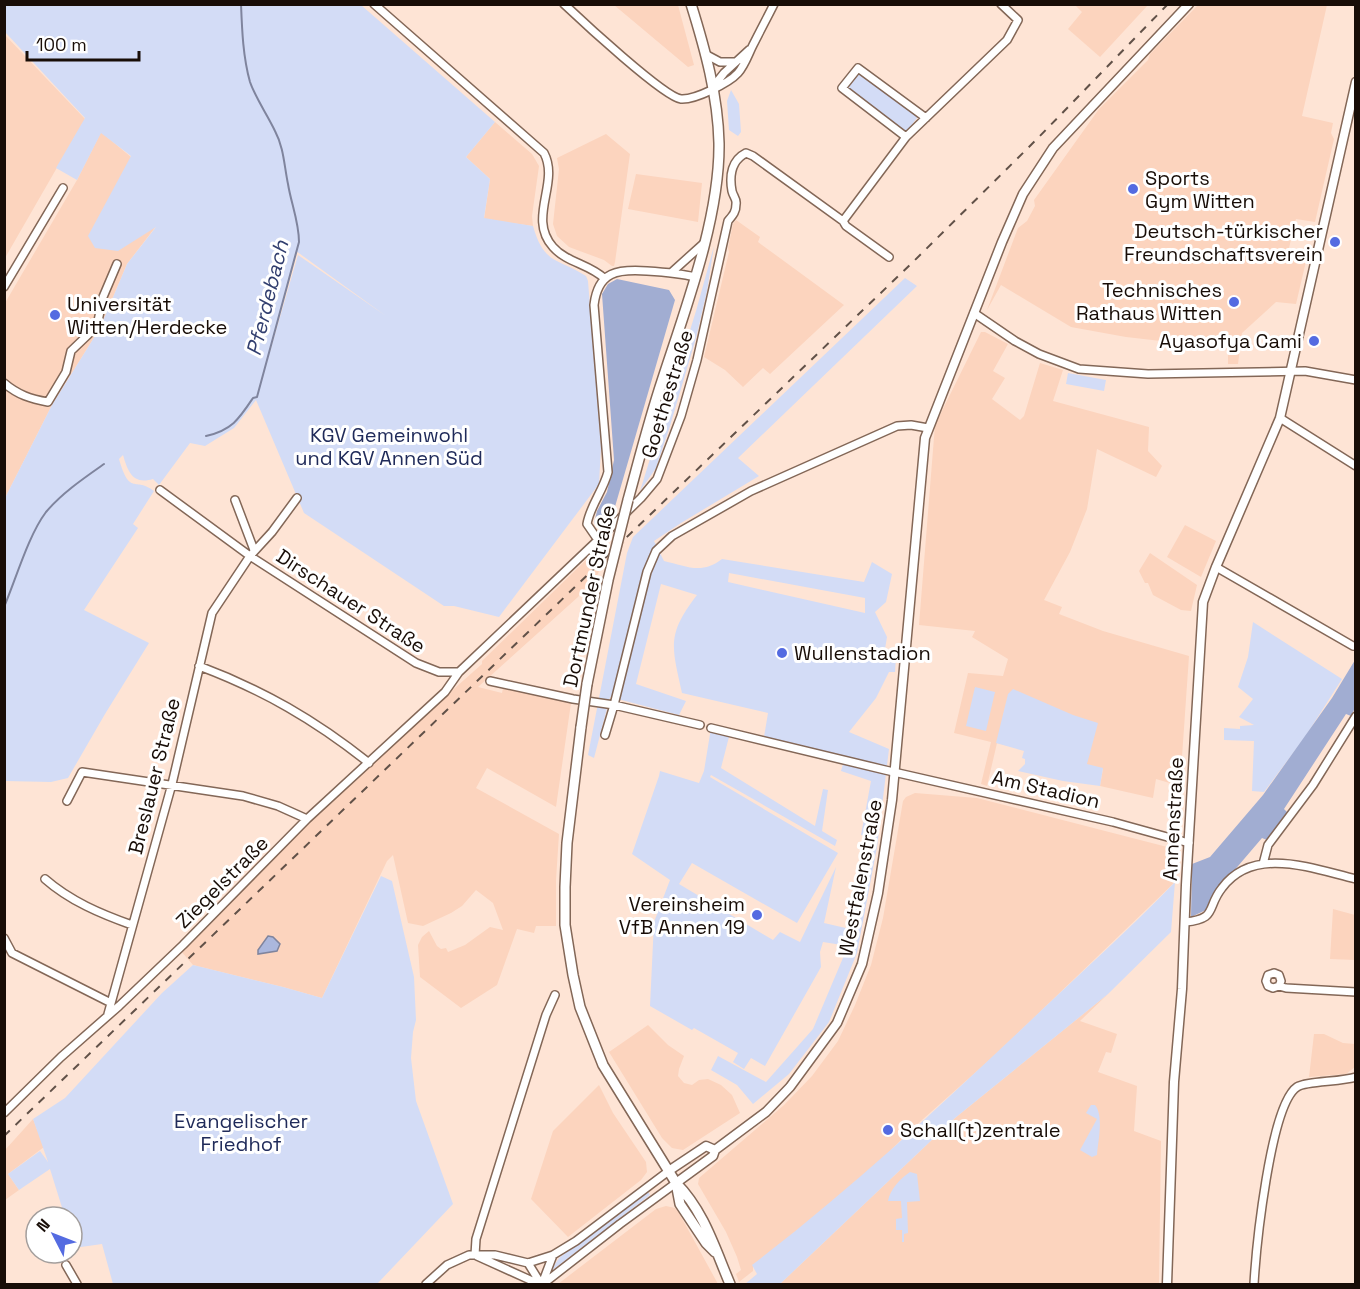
<svg xmlns="http://www.w3.org/2000/svg" width="1360" height="1289" font-family="'Space Grotesk',sans-serif">
<rect width="100%" height="100%" fill="#fee4d5"/>
<path fill="#fcd4be" d="M614 5H678L694 65 688 67Z
M1075 5H1148L1100 57 1068 29 1082 12Z
M1198 5H1327L1302 116 1333 123 1331 133 1334 139 1315 222 1296 219 1288 252 1307 257 1296 304 1276 302 1242 333 1238 364H1228V353L1221 344 1213 345 1214 339 1161 341 1126 337 1071 327 1001 285 987 310 1018 228 1027 221 1035 206 1034 200 1099 109 1148 60 1150 54Z
M5 35 85 119 5 258Z
M495 122 532 154 539 166 532 216 533 226 484 219 490 179 466 157Z
M101 132 131 157 157 225 127 264 100 328 52 405 5 498V303L77 180Z
M606 134 630 154 615 262 614 266H612L604 260 569 247 557 236 553 224 559 169 557 158Z
M636 174 702 183 698 222 628 209Z
M736 220 760 237 758 242 844 305 770 374 763 368 743 387 725 370 704 357 729 252 728 248 733 224Z
M981 332H985L1008 344 993 371 1005 378 992 399 1020 420 1024 416 1040 363 1063 370 1053 401 1149 427 1148 451 1162 466 1156 477 1097 449 1087 509 1070 552 1044 600 1062 607 1059 614 1103 631 1189 656 1180 786 1156 779 1153 798 1100 786 1103 769 997 743 987 786 981 784 991 742 954 733 968 673 1003 676 1008 659 972 637 975 631 919 625 935 425Z
M1185 525 1216 541 1201 577 1167 557Z
M625 542 600 567 598 574 592 579 578 597 478 687 502 693 503 688 571 703 556 807 487 768 476 788 559 834 556 880V926H536L534 933 517 929 497 985 461 1008 420 977 418 945 422 937 429 931 437 946 441 949 446 948 448 952 465 945 490 927 503 930 493 903 476 890 462 906 451 913 423 926 408 923 393 855 387 861 322 998 283 987 193 965 180 950 281 850 411 727 482 664V661L588 558Z
M1150 553 1197 585 1191 611 1181 610 1153 595 1148 583H1145L1139 571Z
M915 793 977 798 1175 849V882L994 1056 913 1128 876 1165 805 1225 753 1265V1271L739 1282 736 1274 741 1270 737 1257 726 1232 698 1184 699 1178 784 1105 812 1076 838 1041 855 1005 871 965 883 918 903 801 906 797Z
M1333 909 1355 915V960L1330 959Z
M1108 994 1080 1021 1117 1034 1111 1053 1106 1052 1098 1072 1137 1086 1134 1131 1161 1141 1159 1284H780L955 1118Z
M648 1025 668 1045 684 1056 679 1069 678 1076 684 1083 692 1085 699 1080 708 1079 721 1085 732 1095 740 1113 683 1150 672 1148 662 1138 609 1052Z
M1314 1034H1324L1343 1043 1355 1044V1067L1346 1074 1309 1077Z
M599 1085 613 1113 646 1162 647 1172 641 1180 568 1237 531 1199 553 1131Z
M33 1119 44 1147 8 1174 19 1190 5 1200V1150Z
M666 1206 675 1208 679 1213 718 1284H558L656 1209Z"/>
<path fill="#d3dcf6" fill-rule="evenodd" d="M4 5H361L495 122 466 157 490 179 484 218 533 226C544 265 558 258 586 276L588 281 601 447 599 484 499 617 454 606H444L304 513 256 400 234 428 205 446 190 443 159 485 153 479C133 485 128 472 123 455L119 459C130 497 135 476 154 491L133 524 138 528 84 610 149 643 105 714 68 778 51 782 5 781V498L52 405 100 328 127 264 156 227 118 251 95 248 88 236 131 156 101 133 77 180 56 168 85 118 5 32ZM296 251 386 316 298 255 258 393Z
M859 74H863L916 113 917 118 907 131H902L849 92 848 88Z
M731 90 739 104 741 132 738 136 729 130 727 101Z
M714 246 707 291 696 338 670 426 656 468 640 491 696 311Z
M905 278 917 286 738 458 759 476 681 523 654 541 664 561C686 566 702 575 722 559L864 582 872 562 892 574 886 602 875 612 887 637 885 649 891 650 890 656 896 657 895 672H889L876 698 849 732 889 749 877 847 857 953 829 1022 789 1074 753 1104 737 1085 711 1070 718 1056 766 1082 813 1029 848 946 823 942 820 952 821 967 765 1066 751 1058 744 1069 733 1062 738 1053 694 1028 692 1030 650 1006 654 922 670 880 632 854 659 776 660 771 699 783 704 771 711 728 730 733 721 768 815 826 823 789 828 790 822 831 837 840 835 846 711 775 710 777 838 853 797 923 692 863 679 884 773 940 780 932 800 942 836 867 824 923 850 929 870 837 861 835 871 781 841 771 845 757 764 737 768 713 682 693C672 647 666 635 697 595L661 584 636 684 686 701 679 715 610 697 594 758 588 755 627 553 633 537ZM729 573 865 598V613L728 582Z
M1068 373 1106 380 1104 391 1066 384Z
M1253 622 1342 679 1305 737 1264 792 1252 791 1254 741 1224 740V728L1240 729V726L1254 725 1239 717 1253 699 1238 687 1248 657Z
M975 687 995 692 986 731 966 726Z
M1013 689 1073 715 1098 723 1087 764 1103 768 1100 786 1063 781 1018 771 1025 764V759L1022 758 1024 751 996 743 1008 694Z
M381 876 392 881 414 977 416 1020 413 1032 411 1058 416 1101 453 1204 377 1284H113L102 1244 74 1248 72 1242V1217H65L50 1169 19 1190 8 1174 40 1151 48 1162 33 1119 65 1098 162 993 193 965 283 987 322 998Z
M1175 882 1171 932 1108 994 955 1118 780 1284H745L757 1274 752 1265C849 1191 938 1108 1027 1024 1076 977 1128 931 1175 882Z
M1091 1105H1095C1104 1116 1098 1141 1097 1155L1092 1157 1080 1150 1097 1119 1086 1113Z
M910 1172 917 1174 920 1201 907 1202 908 1233 904 1234V1242H902V1230H896V1219L902 1218 901 1201H888C890 1189 900 1179 910 1172Z
M647 1190 650 1195 550 1272 559 1258Z"/>
<path fill="#a1add2" d="M617 279 669 290 675 300 612 517 603 526 598 527 594 523 597 511 607 492 614 460 602 294 608 284Z
M1355 660V708L1351 716 1346 714 1284 809 1288 813 1267 840 1262 838 1215 893 1206 910 1191 917 1192 864 1210 857 1263 795 1332 698Z"/>
<path fill="#abb7dd" stroke="#7f849d" stroke-width="1.5" d="M268 936 273 937 280 944 277 951 258 954V950Z"/>
<g fill="none" stroke-linecap="round" stroke-linejoin="round">
<path stroke="#7f849d" stroke-width="2" d="M206 436C232 430 239 419 253 398L257 397 299 242C299 222 291 203 288 184 284 165 284 148 275 131 267 114 256 99 250 82 243 57 242 30 241 4
M4 607C16 579 28 536 46 512 62 493 84 478 104 464"/>
<g stroke="#836757" stroke-width="10">
<path id="minor" d="M374 4 544 153C560 183 527 218 553 247 567 263 590 264 605 279
M564 4C582 21 664 97 681 99 695 100 729 83 738 73 745 65 748 55 753 45 760 31 767 18 774 4
M705 54 720 62H735
M713 87 724 73 749 50
M906 137 842 88 858 68 926 118
M843 221 906 137 1007 40 1018 20 1001 4
M672 272 703 244
M4 287 63 188
M974 313 1015 341 1039 354 1079 369 1148 374 1305 371 1356 380
M4 383C18 395 31 399 48 402L66 372 71 351 94 329 98 321 103 297 117 264
M1280 418 1356 466
M297 498 272 532 250 556 416 663 439 672H459L598 540 641 498 657 479 681 416 697 360 728 221C733 215 736 212 736 204 737 199 733 196 732 191 729 175 732 160 746 153L753 156 843 221 846 226 889 257
M235 500 254 550
M598 540 587 524C590 506 603 491 608 472L594 305C598 271 618 269 647 271 663 272 679 273 695 277
M1216 567 1353 646
M199 666C263 690 315 720 369 763
M490 681 573 699 614 705 647 572 656 551 672 536 751 491 897 426 911 425 928 428
M711 728 885 770 1113 822 1189 843
M605 735 614 705 700 725
M67 801 82 772 243 796 278 806 307 819
M1263 864 1268 845 1313 785 1356 716
M45 879C70 901 101 914 132 925
M1185 922C1218 919 1206 908 1222 888 1254 845 1313 869 1356 879
M4 938 12 953 111 1003
M1279 986 1281 981 1279 975 1274 973 1268 975 1266 981 1268 986 1273 988 1279 986 1286 988 1356 992
M108 1014 172 784 212 613 250 556 160 490
M4 1113 61 1057 119 1006 183 945 307 819 445 692 459 672
M475 1255 476 1239 546 1015 555 995
M477 1256 539 1284
M528 1263 541 1284
M66 1265 77 1284
M426 1284 447 1265 469 1255H495L528 1263 553 1255 576 1241 670 1170
M542 1284 553 1255
M543 1284 620 1224 676 1183
M1254 1284C1256 1250 1270 1105 1297 1087 1306 1081 1341 1082 1356 1077"/>
</g>
<g stroke="#836757" stroke-width="11">
<path id="tertiary" d="M670 1170 706 1146 715 1150
M676 1183 713 1156 715 1150 766 1112 790 1087 837 1023 862 964 878 893 892 800 925 438 1002 242 1023 194 1053 148 1189 4
M1167 1284 1174 1082 1182 989 1186 885 1203 602 1216 567 1280 418 1356 82"/>
</g>
<g stroke="#836757" stroke-width="12">
<path id="secondary" d="M628 500C639 460 649 420 662 381 685 310 720 218 719 143 718 96 705 49 691 4
M587 684 608 580
M581 727 567 843 565 887V925L573 975 580 1007 603 1065 676 1183C704 1211 715 1249 730 1284
M676 1183 680 1204 706 1243 715 1252"/>
</g>
<use href="#minor" stroke="#fff" stroke-width="7"/>
<use href="#tertiary" stroke="#fff" stroke-width="8"/>
<use href="#secondary" stroke="#fff" stroke-width="9"/>
<path stroke="#615148" stroke-width="2" stroke-dasharray="8 8" stroke-linecap="butt" d="M4 1136 915 260 1038 138 1168 4"/>
<g stroke="#836757" stroke-width="12" stroke-linecap="butt">
<path id="secondary-bridge" d="M608 580 628 500
M581 727 587 684"/>
</g>
<use href="#secondary-bridge" stroke="#fff" stroke-width="9"/>
</g>
<g fill="#546be1" stroke="#fff" stroke-width="2">
<circle cx="1133" cy="189" r="6"/>
<circle cx="1335" cy="242" r="6"/>
<circle cx="1234" cy="302" r="6"/>
<circle cx="55" cy="315" r="6"/>
<circle cx="1314" cy="341" r="6"/>
<circle cx="782" cy="653" r="6"/>
<circle cx="757" cy="915" r="6"/>
<circle cx="888" cy="1130" r="6"/>
</g>
<g text-anchor="middle" dominant-baseline="central" stroke-width="6" stroke-linejoin="round" paint-order="stroke">
<g font-size="20" fill="#180d07" stroke="#fff" text-anchor="start">
<text x="1145" y="178">Sports<tspan x="1145" dy="23">Gym Witten</tspan></text>
<text x="1323" y="231" text-anchor="end">Deutsch-türkischer<tspan x="1323" dy="23">Freundschaftsverein</tspan></text>
<text x="1222" y="290" text-anchor="end">Technisches<tspan x="1222" dy="23">Rathaus Witten</tspan></text>
<text x="67" y="304">Universität<tspan x="67" dy="23">Witten/Herdecke</tspan></text>
<text x="1302" y="341" text-anchor="end">Ayasofya Cami</text>
<text x="794" y="653">Wullenstadion</text>
<text x="745" y="904" text-anchor="end">Vereinsheim<tspan x="745" dy="23">VfB Annen 19</tspan></text>
<text x="900" y="1130">Schall(t)zentrale</text>
</g>
<g font-size="20" fill="#180d07" stroke="#fff">
<text transform="translate(667 394) rotate(-73)">Goethestraße</text>
<text transform="translate(589 596) rotate(-78)">Dortmunder Straße</text>
<text transform="translate(351 601) rotate(33)">Dirschauer Straße</text>
<text transform="translate(154 776) rotate(-76)">Breslauer Straße</text>
<text transform="translate(1046 789) rotate(13)">Am Stadion</text>
<text transform="translate(1173 819) rotate(-87)">Annenstraße</text>
<text transform="translate(860 878) rotate(-79)">Westfalenstraße</text>
<text transform="translate(222 882) rotate(-45)">Ziegelstraße</text>
</g>
<g font-size="20" fill="#202b5a" stroke="#fff">
<text x="389" y="435">KGV Gemeinwohl<tspan x="389" dy="23">und KGV Annen Süd</tspan></text>
<text x="241" y="1121">Evangelischer<tspan x="241" dy="23">Friedhof</tspan></text>
</g>
<g font-size="21" font-style="italic" fill="#313e6f" stroke="#fff">
<text transform="translate(267 298) rotate(-76)">Pferdebach</text>
</g>
</g>
<rect width="1360" height="1289" fill="none" stroke="#180d07" stroke-width="12"/>
<g transform="translate(54 1235) rotate(312)"><circle r="28" fill="#ffffff" stroke="#a39e9c" stroke-width="1.5"/>
<path d="M0-4.5L10 22L0 15L-10 22Z" fill="#546be1"/>
<text y="-9" font-size="16" font-weight="bold" text-anchor="middle" fill="#180d07">N</text>
</g>
<path d="M27 51v9h112v-9" fill="none" stroke="#180d07" stroke-width="3"/>
<text x="36" y="51" font-size="18" fill="#180d07" stroke="#ffffff" stroke-width="4.5" paint-order="stroke">100 m</text>
</svg>
